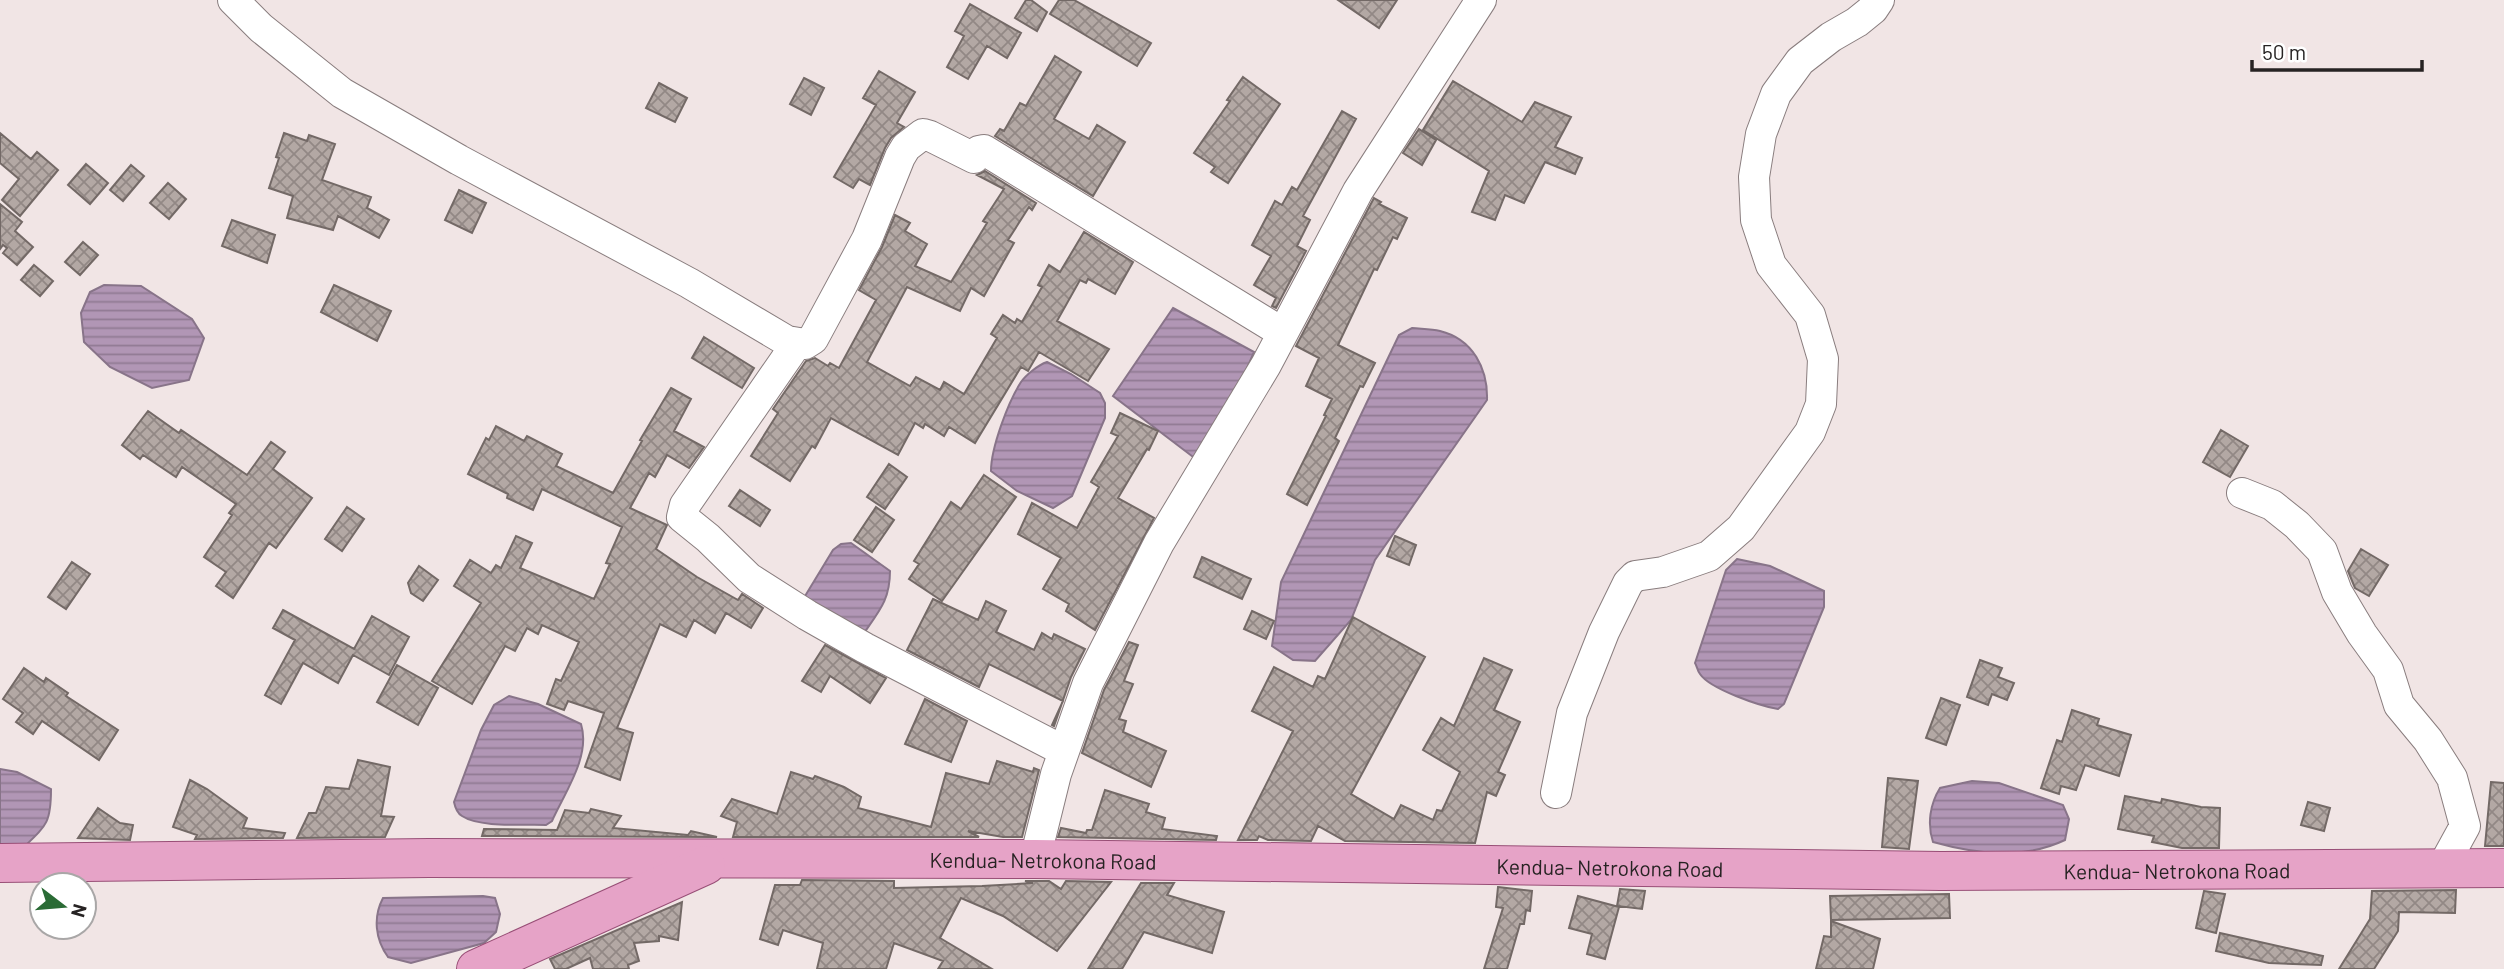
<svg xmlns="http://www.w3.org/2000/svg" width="2504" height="969" font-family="Barlow,sans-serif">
<defs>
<pattern id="water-rules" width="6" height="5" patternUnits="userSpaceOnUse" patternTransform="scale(1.75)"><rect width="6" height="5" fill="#b196b5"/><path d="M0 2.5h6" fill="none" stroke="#907a93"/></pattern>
<pattern id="building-cross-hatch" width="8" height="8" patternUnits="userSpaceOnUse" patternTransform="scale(1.75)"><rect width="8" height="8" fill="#b3a8a4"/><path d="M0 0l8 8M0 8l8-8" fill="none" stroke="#928885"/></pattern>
</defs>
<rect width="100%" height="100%" fill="#f1e5e5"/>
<path fill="url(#water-rules)" stroke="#887489" stroke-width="2" d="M104 285 141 286 192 319 204 338 189 380 152 388 110 367 84 342 81 313 90 292Z
M1173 308 1254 352 1205 466 1113 396Z
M1412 328C1421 329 1431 329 1440 331 1473 339 1488 369 1487 400L1375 560 1351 620 1315 661 1293 660 1272 646 1281 582 1399 335Z
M1047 362 1071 374 1100 393 1105 403V418L1072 496 1053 508 1017 491 991 471C991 448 1008 402 1021 382 1026 375 1038 365 1047 362Z
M851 543 890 571C890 599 880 610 864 633L802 601 833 550 841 544Z
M1737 559 1770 566 1824 591V607L1784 704 1778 709C1760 706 1710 689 1700 674 1697 670 1697 666 1695 663L1726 570Z
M509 696 538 704 581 724C591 756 565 792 552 821L546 825C524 824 480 828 462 816 457 813 455 807 454 802L481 730 494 705Z
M0 769 17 772 51 789C51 822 47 825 24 847L0 846Z
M1972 781 1999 783 2063 805 2069 819 2065 840C2023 860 1976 854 1933 842 1927 824 1930 804 1940 788Z
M483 896 495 898 500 914 496 932 484 943 411 963 388 957C375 939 373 917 383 898Z"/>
<path fill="url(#building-cross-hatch)" stroke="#736966" stroke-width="2" d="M1026 0H1031L1047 12 1037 31 1015 18Z
M1059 0H1074L1151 43 1137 66 1050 14Z
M1338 0H1397L1379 28Z
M970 4 1021 33 1007 58 987 46 968 79 947 67 964 36 955 31Z
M1055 56 1081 72 1054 119 1089 139 1097 125 1125 142 1093 196 995 136 1000 129 1004 131 1020 103 1026 106Z
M879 71 915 92 897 123 904 127 891 138 885 148 870 185 859 179 853 188 834 177 876 105 863 98Z
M1243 77 1280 104 1228 183 1211 172 1215 167 1194 153 1230 101 1227 100Z
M804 78 824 88 811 115 790 104Z
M1453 81 1522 122 1535 102 1571 117 1555 147 1582 158 1575 174 1545 162 1524 203 1505 195 1495 220 1472 212 1489 171 1423 130Z
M659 83 687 98 675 122 646 108Z
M1342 111 1356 119 1303 216 1310 220 1297 246 1306 251 1276 308 1272 306 1276 298 1254 285 1271 256 1252 245 1275 201 1282 205 1292 187 1297 190Z
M1419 129 1436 140 1422 165 1403 153Z
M0 133 31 159 37 152 58 170 20 216 2 200 19 179 0 163Z
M284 133 307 141 309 135 335 144 322 180 371 197 367 208 389 220 379 238 338 216 333 230 287 218 293 196 269 188 279 158 276 157Z
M86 164 108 183 90 204 68 185Z
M131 165 144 176 123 201 110 190Z
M985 171 1036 203 1032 210 1029 207 1008 240 1014 243 984 296 971 288 960 311 907 287 867 362 910 386 916 377 940 390 944 382 964 394 997 338 991 334 1003 315 1015 323 1017 319 1022 322 1042 287 1038 285 1049 265 1060 272 1084 232 1133 262 1115 294 1088 279 1086 283 1080 280 1057 321 1109 349 1088 381 1039 352 1028 371 1021 367 975 443 949 427 944 436 925 424 923 428 915 423 898 455 831 418 815 448 812 446 790 481 751 456 778 413 773 409 806 361 815 358 828 366 830 363 839 368 876 300 859 290 882 247 895 215 910 223 905 231 927 244 915 266 951 282 987 223 983 221 1004 189 977 175Z
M168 183 186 199 169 219 150 203Z
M459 190 486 203 472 233 445 220Z
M1374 198 1381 202 1379 204 1407 218 1397 239 1393 237 1377 270 1374 269 1338 345 1375 363 1363 387 1360 386 1335 438 1339 441 1307 505 1287 494 1326 416 1324 415 1332 399 1306 386 1319 358 1296 346Z
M0 204 22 222 15 231 33 247 17 265 3 253 7 248 3 245 0 249Z
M232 220 275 235 267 263 222 246Z
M83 242 98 255 80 275 65 262Z
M34 265 53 281 40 296 21 280Z
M334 285 391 311 377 341 321 312Z
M704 337 754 368 742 388 692 358Z
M671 388 691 399 674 431 704 447 689 468 667 455 655 477 649 473 630 508 667 525 656 549 697 577 738 600 742 594 763 608 751 628 726 613 715 633 694 620 686 637 660 624 617 728 633 733 620 780 585 767 604 713 568 701 564 710 547 704 556 679 561 681 579 642 542 625 538 634 527 628 515 651 505 646 472 704 432 681 481 603 454 586 470 560 491 573 496 565 501 568 516 536 532 543 520 568 594 599 610 564 606 563 622 527 542 489 533 510 507 498 508 494 468 474 486 438 489 440 496 426 524 441 527 436 562 454 556 466 613 493 642 441 640 440Z
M148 411 179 433 181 430 247 475 271 442 285 452 273 469 312 498 276 548 269 543 233 598 216 586 226 572 204 557 232 515 229 513 236 504 182 467 176 477 143 455 140 459 122 445Z
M1120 413 1158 431 1149 450 1147 449 1118 498 1154 518 1095 630 1066 611 1069 604 1043 589 1061 558 1018 534 1032 503 1077 528 1099 487 1091 482 1118 436 1111 433Z
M2221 430 2248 446 2230 477 2203 462Z
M889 464 907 477 885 509 867 497Z
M984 475 1016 497 942 601 909 579 919 564 914 561 951 502 961 509Z
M740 490 770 510 760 526 729 506Z
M347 507 364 519 342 551 325 539Z
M876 507 894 520 872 552 854 540Z
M1395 536 1416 545 1409 565 1387 556Z
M2361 549 2388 565 2369 596 2355 588 2348 571Z
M1202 557 1251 579 1242 599 1194 577Z
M72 562 90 574 66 609 48 597Z
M419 566 438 580 423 601 411 593 408 583Z
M933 599 978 620 986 601 1006 611 996 632 1034 650 1042 633 1052 639 1054 634 1085 649 1071 677 1054 726 1052 725 1063 701 989 664 979 687 907 650Z
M283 610 354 649 372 616 409 637 389 675 353 655 338 683 303 663 281 704 265 695 295 640 273 628Z
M1252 611 1274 621 1266 639 1244 629Z
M1353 617 1425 657 1351 794 1394 819 1401 805 1433 820 1437 810 1442 811 1460 772 1423 750 1441 718 1454 726 1484 658 1512 670 1494 710 1520 722 1498 772 1505 775 1496 796 1487 792 1475 843 1345 841 1318 826 1311 841 1268 840 1259 836 1257 840H1238L1293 731 1252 711 1274 667 1313 687 1318 676 1325 679Z
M1129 642 1138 645 1124 681 1133 684 1119 719 1126 721 1123 732 1166 751 1151 787 1082 753 1104 690Z
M825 645 886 678 870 703 830 676 821 692 802 681Z
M1980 660 2002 668 1998 677 2014 683 2007 700 1992 694 1988 705 1967 697Z
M397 665 438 688 418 725 377 702Z
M24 668 44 682 46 678 68 693 66 696 118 730 99 760 42 721 33 734 16 722 23 713 3 699Z
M1941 698 1960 705 1946 745 1926 738Z
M925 699 967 721 951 762 905 744Z
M2072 710 2099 719 2097 725 2131 735 2119 776 2085 765 2076 790 2061 786 2059 794 2041 788 2057 740 2062 742Z
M358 760 390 767 381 816 394 817 385 837 297 838 309 813H316L326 787 349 789Z
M997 761 1033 772 1034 768 1039 770 1022 837H1003L968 831 979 837H733L737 822 721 816 732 799 777 814 791 772 813 779 815 776 844 787 861 797 858 808 931 827 946 773 989 784Z
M1888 778 1918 781 1909 849 1882 847Z
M190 780 207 789 247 818 243 828 285 833 283 838 195 839 197 835 173 827Z
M2491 782 2504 783V846H2485Z
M1105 790 1149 804 1146 812 1165 818 1162 829 1217 836 1216 840 1058 837 1061 828 1086 833 1087 830H1092Z
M2125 796 2161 803 2162 799 2201 807 2220 808 2219 848H2182L2152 842 2154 836 2118 829Z
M2308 802 2330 808 2324 831 2301 825Z
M98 808 120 823 133 825 130 840 78 838Z
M591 809 621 816 613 828 688 835 691 831 717 837 482 836 484 829 557 830 565 810 589 813Z
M802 880 894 881V888L982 886 1033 883 1025 881H1049L1061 889 1066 881 1111 882 1057 951 1003 916 961 898 940 938 992 969H938L943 961 894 943 886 969H817L823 943 783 930 778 945 760 939 775 885H800Z
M1141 883H1174L1167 895 1224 912 1212 953 1144 932 1122 969H1088Z
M1498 887 1532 891 1530 911 1526 910 1524 924H1520L1507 969H1484L1503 908 1496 907Z
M1620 889 1645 891 1642 909 1617 906Z
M2456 890 2455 913 2399 912 2398 931 2374 969H2339L2370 919 2372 891Z
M2204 891 2225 894 2216 933 2196 928Z
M1949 894 1950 918 1831 920 1830 896Z
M1578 896 1619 907 1605 959 1587 954 1592 934 1569 928Z
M682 902 678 940 659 936V941L634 943 639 961 628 965 629 969H593L590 958 566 969H555L550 959Z
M1831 921 1880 939 1873 969H1816L1824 936 1831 937Z
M2220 933 2323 956 2321 965 2269 963 2216 951Z"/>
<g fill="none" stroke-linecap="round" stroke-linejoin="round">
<g stroke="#897d7e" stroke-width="32">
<path id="minor" d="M233 0 261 28 342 93 459 160 689 283 787 341 805 344 813 339 867 239 900 157 906 147 923 134 930 136 974 158 979 151 984 150 1283 333
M797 343 685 505 682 517 708 538 749 578 807 615 865 648 1064 751
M2242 493 2272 505 2297 525 2322 551 2337 592 2362 634 2388 670 2399 705 2428 740 2452 778 2465 826 2442 868
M1556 793 1572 713 1604 632 1628 583 1635 576 1663 572 1709 556 1741 528 1810 432 1821 404 1823 359 1810 315 1771 265 1756 220 1754 177 1761 134 1776 94 1800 61 1831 37 1857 22 1873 9 1879 0
M1035 859 1056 774 1088 683 1159 543 1266 365 1358 191 1481 0"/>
</g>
<g stroke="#984e76" stroke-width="40">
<g id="major">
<path id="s1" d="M0 863 429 858 1035 859 1941 871 2504 868"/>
<path d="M476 969 706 865"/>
</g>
</g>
<use href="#minor" stroke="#fff" stroke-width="30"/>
<use href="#major" stroke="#e6a3c7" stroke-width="38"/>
</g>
<g text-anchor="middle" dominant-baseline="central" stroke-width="6" stroke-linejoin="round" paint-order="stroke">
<g font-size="21" fill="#272323" stroke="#fff">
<text stroke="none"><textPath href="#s1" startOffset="1043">Kendua- Netrokona Road</textPath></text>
<text stroke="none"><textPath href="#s1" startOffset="1610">Kendua- Netrokona Road</textPath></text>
<text stroke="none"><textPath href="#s1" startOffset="2177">Kendua- Netrokona Road</textPath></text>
</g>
</g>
<g transform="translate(63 906) rotate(106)"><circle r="33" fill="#ffffff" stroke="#a9a7a7" stroke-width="2"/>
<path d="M0-5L12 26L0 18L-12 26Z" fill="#2a6b35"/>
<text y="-10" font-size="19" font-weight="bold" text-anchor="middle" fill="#272323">N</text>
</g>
<path d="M2252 60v10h170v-10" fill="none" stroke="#272323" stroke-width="3.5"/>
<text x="2262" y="60" font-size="21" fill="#272323" stroke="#ffffff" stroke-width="5" paint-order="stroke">50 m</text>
</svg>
